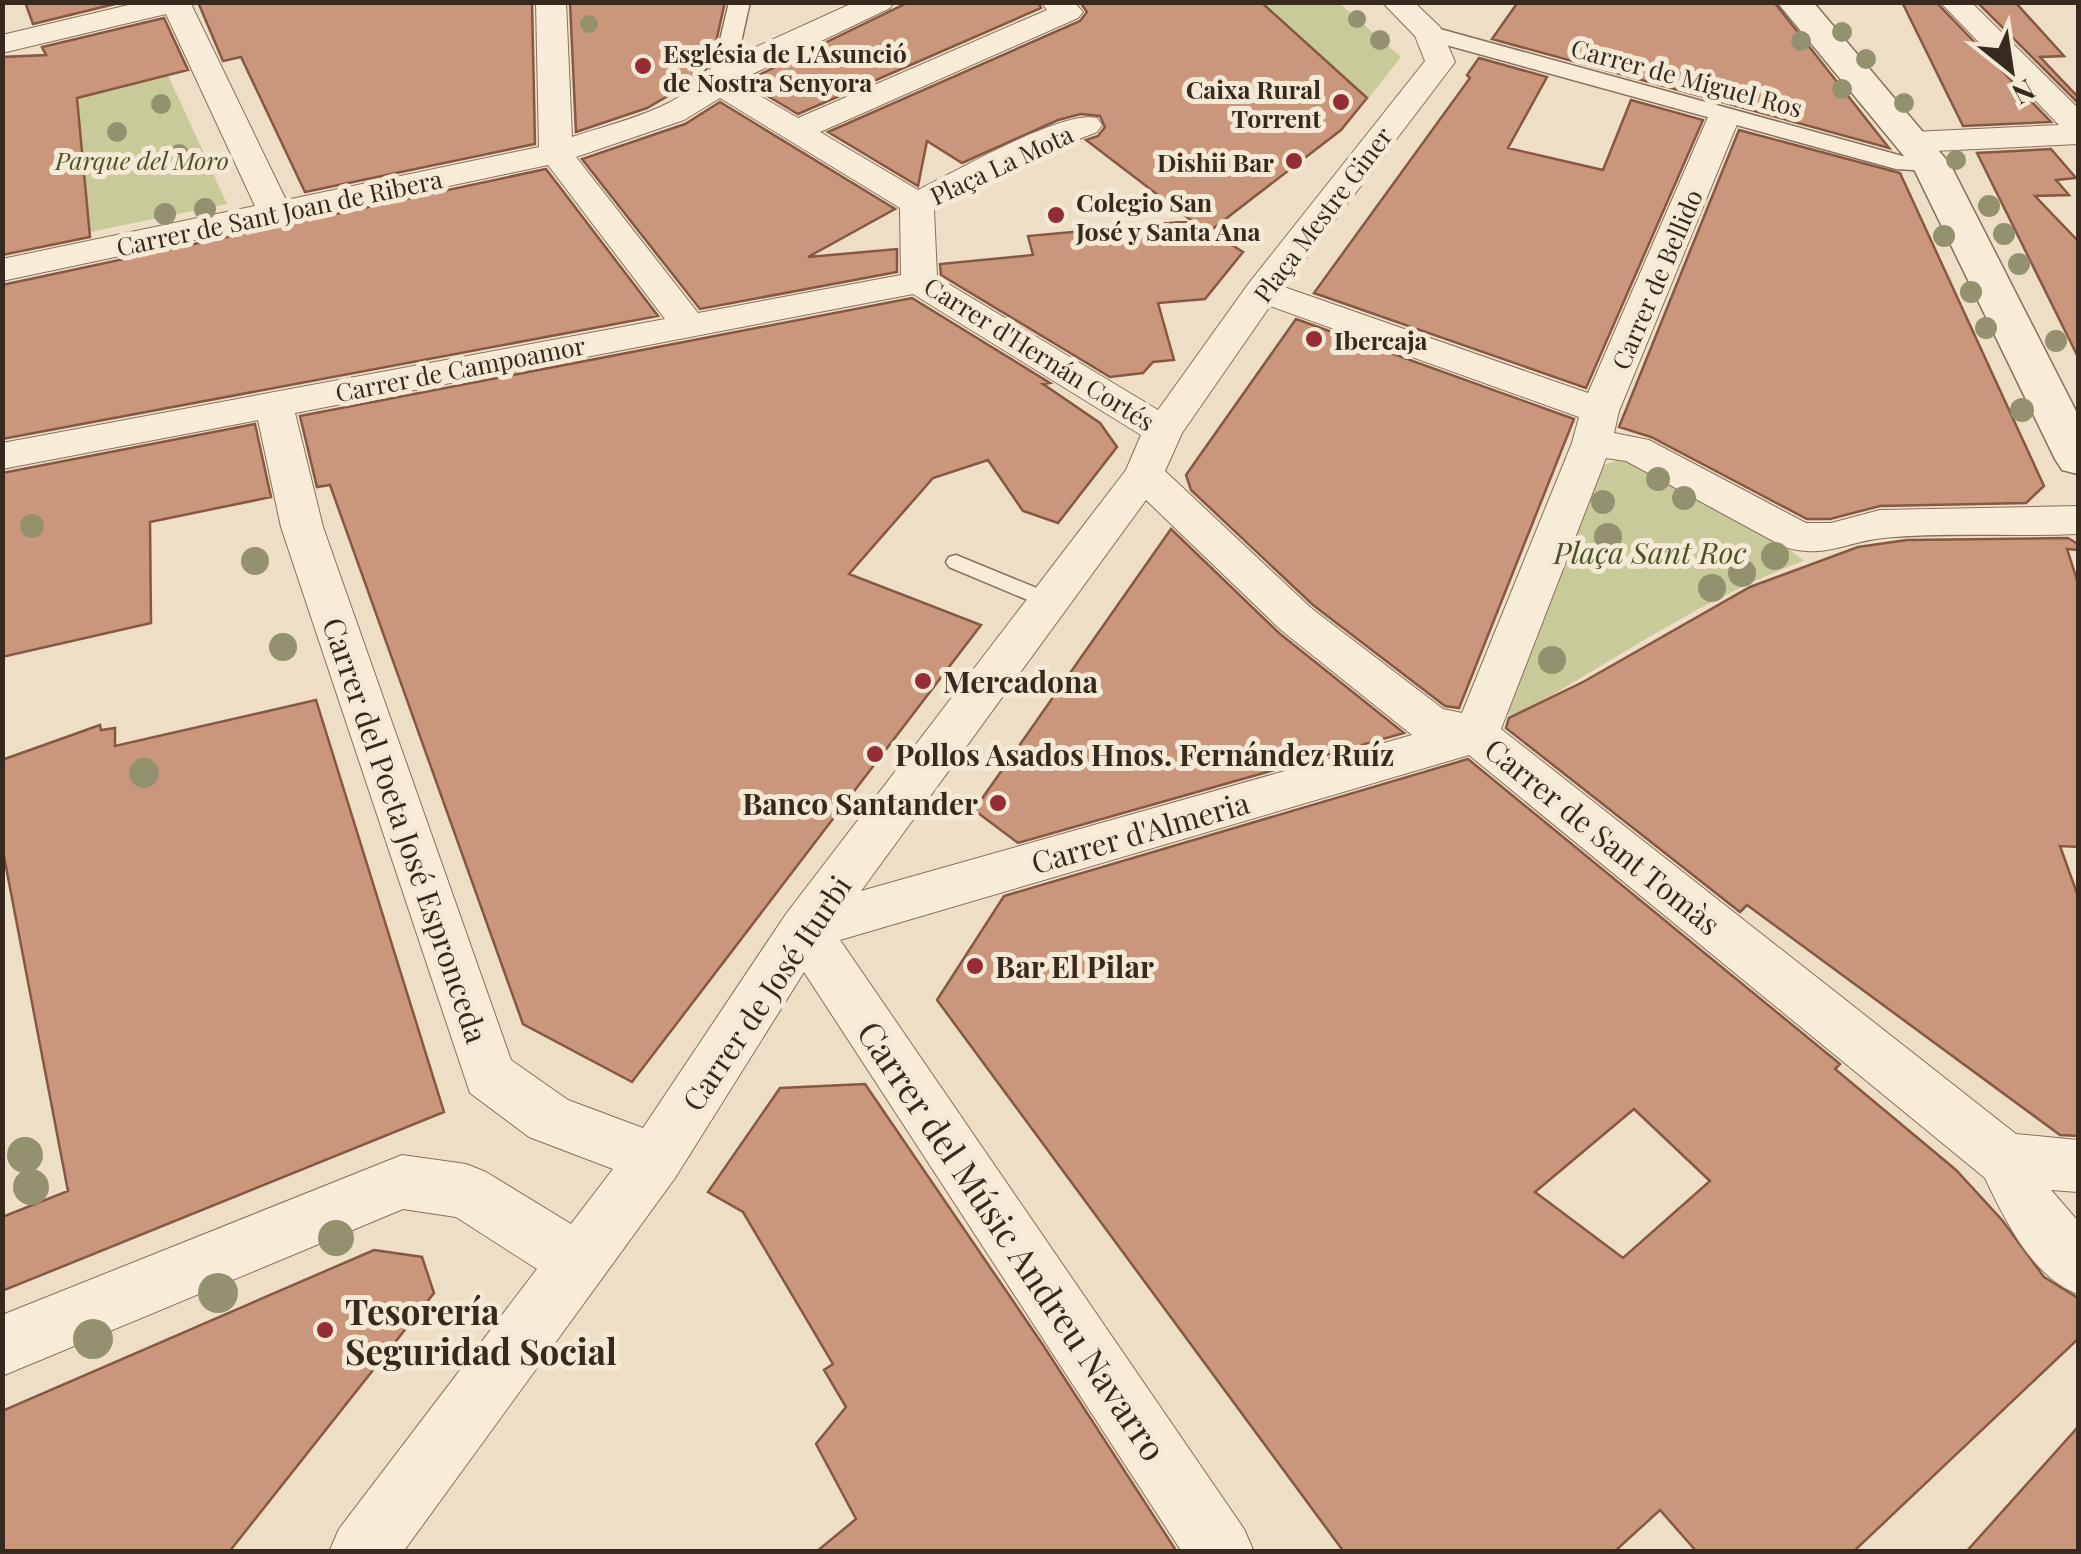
<svg xmlns="http://www.w3.org/2000/svg" width="2081" height="1554" font-family="'Playfair Display',serif">
<rect width="100%" height="100%" fill="#eddec5"/>
<path fill="#c8cb99" d="M1259 3H1339L1401 57 1368 99Z
M168 75 227 204 90 232 78 97Z
M1618 460C1673 472 1760 524 1804 561 1701 598 1609 664 1514 717L1506 713 1604 465Z"/>
<path fill="#ca977c" stroke="#865842" stroke-width="2.5" fill-rule="evenodd" d="M25 2H123L33 24Z
M198 2H532L535 144 305 192 241 57 223 61Z
M570 2H725L711 64 697 79 647 108 576 132Z
M909 2H1038L1041 8 798 114 744 82Z
M1080 2H1261L1367 98 1341 130 1210 231 1243 252 1205 299 1158 303 1174 360 1153 362 1143 373 1110 377 941 275 940 264 1033 255 1028 236 1192 221 1086 140 1098 136 1105 127 1100 116 1081 114 1058 120 962 163 927 141 918 186 828 132 1080 21 1087 12Z
M1518 2H1774L1889 148 1492 39Z
M1902 2H1936L2051 122 1963 126Z
M1977 2H2015L2064 56 2040 57 2078 97V103Z
M164 18 188 70 77 98 90 237 2 255V57L46 55 42 47Z
M1479 58 1547 77 1508 148 1603 170 1631 100 1703 120 1586 388 1314 293 1470 78 1467 75Z
M720 102 895 209 808 257 897 249V272L700 309 582 159 685 124Z
M1739 130 1900 173 2044 486 2026 503 1880 506 1830 519H1807L1651 437 1619 427Z
M2051 149 2076 178 2056 180 2069 195 2035 196 2078 241V357L1977 153Z
M546 169 658 316 2 439V285Z
M912 298 1050 383 1043 384 1100 423 1117 447 1058 523 1023 511 988 460 933 478 849 574 981 625 632 1082 523 1024 330 485 317 487 300 416Z
M1296 319 1574 419 1459 708 1445 706 1313 605 1191 490 1186 475Z
M255 424 271 497 150 522 151 623 2 657V473Z
M1171 529 1279 633 1404 733 1018 843 974 810Z
M2068 538 2078 544V550L2067 549 2078 583V847L2060 846 2078 896V1136L2060 1135 1747 905 1740 912 1506 728 1509 718 1583 682 1750 587 1858 547 1907 540Z
M316 700 444 1112 2 1291V1217L68 1191 2 846V760L100 725 101 730 115 728V746Z
M1468 759 1840 1064 1835 1069 1956 1170 2002 1220 2044 1277 2078 1298V1339L1853 1552H1697L1660 1510 1614 1552H1344L937 1000 1004 896ZM1634 1109 1710 1181 1623 1258 1535 1192Z
M865 1084 1043 1345 1177 1552H816L856 1519 816 1444 846 1407 824 1370 833 1364 743 1212 708 1192 780 1088Z
M374 1250 422 1257 434 1293 229 1552H2V1411Z
M2078 1427V1552H1966Z"/>
<g fill="none" stroke-linecap="round" stroke-linejoin="round">
<g stroke="#87705b" stroke-width="3">
<path id="service" d="M956 555 1056 596 1059 601 1056 606H1042L949 567 946 562 949 557Z"/>
</g>
<g stroke="#87705b" stroke-width="3">
<path id="pedestrian" d="M729 2H750L734 74 723 81 712 74Z
M1429 26 1906 157 1940 159 1943 164 1931 171 1896 169 1421 38 1418 33Z"/>
</g>
<g stroke="#87705b" stroke-width="2">
<path id="minor" d="M141 2H194L192 6 286 200 539 147 536 2H566L572 137C619 121 683 109 712 67L855 2H894L890 8 736 82 798 118 1047 10 1041 2H1074L1083 12 1078 18 820 132 918 190C954 173 1062 109 1097 118L1102 125 1097 132 1048 151 934 209 937 277 1158 410 1249 283 1425 61 1415 36 1382 2H1414L1440 27 1455 62 1284 287 1588 393 1708 117 1713 110H1735L1740 117 1619 411 1614 433 1649 440 1806 523H1831L1880 510 2078 506V534C2014 537 1947 532 1883 538 1845 542 1826 559 1784 547L1626 461 1606 458 1501 729 2016 1134 2078 1140V1192L2051 1190 2078 1221V1294C2032 1277 2005 1220 1985 1178L1469 755 840 940 1244 1529 1254 1552H1182L804 972 675 1178 403 1552H329L339 1529 537 1269 456 1217 403 1209 2 1376V1315L402 1155 466 1164 486 1172 571 1224 613 1169 529 1137 470 1093 281 527 258 420 2 469V443L665 319 548 165 2 281V259L255 206 166 14 2 53V35ZM720 98 900 208 901 275 698 313 576 157 684 120ZM913 294 1141 435 1126 470 786 914 643 1128 568 1100 511 1060 323 527 295 413ZM1270 306 1579 417 1572 443 1462 713 1443 709 1311 608 1165 471 1182 433ZM1146 500 1281 630 1412 735 861 891Z
M1940 2H1971L2078 108V144L1913 152 1902 149 1897 142 1902 135 1913 132 2059 125Z"/>
</g>
<g stroke="#87705b" stroke-width="3">
<path id="tertiary" d="M1777 2H1813L1950 164 2078 415V474L2062 470 2055 459 1913 167Z"/>
</g>
<use href="#service" fill="#f8ecd8" fill-rule="evenodd"/>
<use href="#pedestrian" fill="#f8ecd8" fill-rule="evenodd"/>
<use href="#minor" fill="#f8ecd8" fill-rule="evenodd"/>
<use href="#tertiary" fill="#f8ecd8" fill-rule="evenodd"/>
</g>
<g fill="#94926e">
<circle cx="1357" cy="19" r="9"/>
<circle cx="589" cy="24" r="9"/>
<circle cx="1842" cy="32" r="10"/>
<circle cx="1380" cy="40" r="10"/>
<circle cx="1801" cy="41" r="10"/>
<circle cx="1866" cy="59" r="10"/>
<circle cx="1842" cy="89" r="10"/>
<circle cx="1904" cy="103" r="10"/>
<circle cx="161" cy="104" r="10"/>
<circle cx="117" cy="132" r="10"/>
<circle cx="179" cy="154" r="10"/>
<circle cx="1956" cy="160" r="10"/>
<circle cx="1989" cy="206" r="11"/>
<circle cx="205" cy="209" r="11"/>
<circle cx="165" cy="214" r="11"/>
<circle cx="2004" cy="234" r="11"/>
<circle cx="1944" cy="236" r="11"/>
<circle cx="2019" cy="264" r="11"/>
<circle cx="1971" cy="292" r="11"/>
<circle cx="1986" cy="328" r="11"/>
<circle cx="2056" cy="341" r="11"/>
<circle cx="2022" cy="410" r="12"/>
<circle cx="1658" cy="479" r="12"/>
<circle cx="1684" cy="498" r="12"/>
<circle cx="1603" cy="502" r="12"/>
<circle cx="32" cy="526" r="12"/>
<circle cx="1608" cy="537" r="14"/>
<circle cx="1775" cy="556" r="14"/>
<circle cx="255" cy="561" r="14"/>
<circle cx="1742" cy="573" r="14"/>
<circle cx="1712" cy="588" r="14"/>
<circle cx="283" cy="647" r="14"/>
<circle cx="1552" cy="660" r="14"/>
<circle cx="144" cy="773" r="15"/>
<circle cx="25" cy="1155" r="18"/>
<circle cx="31" cy="1187" r="18"/>
<circle cx="336" cy="1238" r="18"/>
<circle cx="218" cy="1293" r="20"/>
<circle cx="93" cy="1339" r="20"/>
</g>
<g fill="#942d35" stroke="#f4e9d4" stroke-width="4">
<circle cx="643" cy="66" r="10"/>
<circle cx="1341" cy="102" r="10"/>
<circle cx="1294" cy="161" r="10"/>
<circle cx="1056" cy="215" r="10"/>
<circle cx="1314" cy="339" r="10"/>
<circle cx="923" cy="681" r="10"/>
<circle cx="875" cy="754" r="10"/>
<circle cx="998" cy="803" r="10"/>
<circle cx="975" cy="966" r="10"/>
<circle cx="325" cy="1330" r="10"/>
</g>
<g text-anchor="middle" dominant-baseline="central" stroke-width="10" stroke-linejoin="round" paint-order="stroke">
<g font-size="25" font-weight="bold" fill="#38291f" stroke="#f4e9d4" text-anchor="start">
<text x="663" y="52">Església de L'Asunció<tspan x="663" dy="29">de Nostra Senyora</tspan></text>
<text x="1321" y="88" text-anchor="end">Caixa Rural<tspan x="1321" dy="29">Torrent</tspan></text>
<text x="1274" y="161" text-anchor="end">Dishii Bar</text>
<text x="1076" y="201">Colegio San<tspan x="1076" dy="29">José y Santa Ana</tspan></text>
<text x="1334" y="339">Ibercaja</text>
</g>
<g font-size="25" fill="#38291f" stroke="#f4e9d4">
<text transform="translate(1687 77) rotate(15)">Carrer de Miguel Ros</text>
<text transform="translate(1001 164) rotate(-25)">Plaça La Mota</text>
<text transform="translate(279 212) rotate(-12)">Carrer de Sant Joan de Ribera</text>
<text transform="translate(1322 214) rotate(-53)">Plaça Mestre Giner</text>
<text transform="translate(1656 279) rotate(-67)">Carrer de Bellido</text>
<text transform="translate(1040 353) rotate(32)">Carrer d'Hernán Cortés</text>
<text transform="translate(460 368) rotate(-11)">Carrer de Campoamor</text>
</g>
<g font-size="25" font-style="italic" fill="#4b5426" stroke="#f4e9d4">
<text x="142" y="159">Parque del Moro</text>
</g>
<g font-size="30" font-style="italic" fill="#4b5426" stroke="#f4e9d4">
<text x="1650" y="552">Plaça Sant Roc</text>
</g>
<g font-size="30" font-weight="bold" fill="#38291f" stroke="#f4e9d4" text-anchor="start">
<text x="943" y="681">Mercadona</text>
<text x="895" y="754">Pollos Asados Hnos. Fernández Ruíz</text>
<text x="978" y="803" text-anchor="end">Banco Santander</text>
<text x="995" y="966">Bar El Pilar</text>
</g>
<g font-size="30" fill="#38291f" stroke="#f4e9d4">
<text transform="translate(406 830) rotate(71)">Carrer del Poeta José Espronceda</text>
<text transform="translate(1140 832) rotate(-16)">Carrer d'Almeria</text>
<text transform="translate(1603 836) rotate(39)">Carrer de Sant Tomàs</text>
<text transform="translate(766 993) rotate(-56)">Carrer de José Iturbi</text>
</g>
<g font-size="35" fill="#38291f" stroke="#f4e9d4">
<text transform="translate(1013 1240) rotate(56)">Carrer del Músic Andreu Navarro</text>
</g>
<g font-size="35" font-weight="bold" fill="#38291f" stroke="#f4e9d4" text-anchor="start">
<text x="345" y="1310">Tesorería<tspan x="345" dy="40">Seguridad Social</tspan></text>
</g>
</g>
<rect width="2081" height="1554" fill="none" stroke="#38291f" stroke-width="10"/>
<g transform="translate(2011 70) rotate(150)" stroke="#f4e9d4" stroke-width="8" paint-order="stroke">
<path d="M0-8L18 38L0 25L-18 38Z" fill="#38291f"/>
<text y="-15" font-size="28" font-weight="bold" text-anchor="middle" fill="#38291f">N</text>
</g>
</svg>
